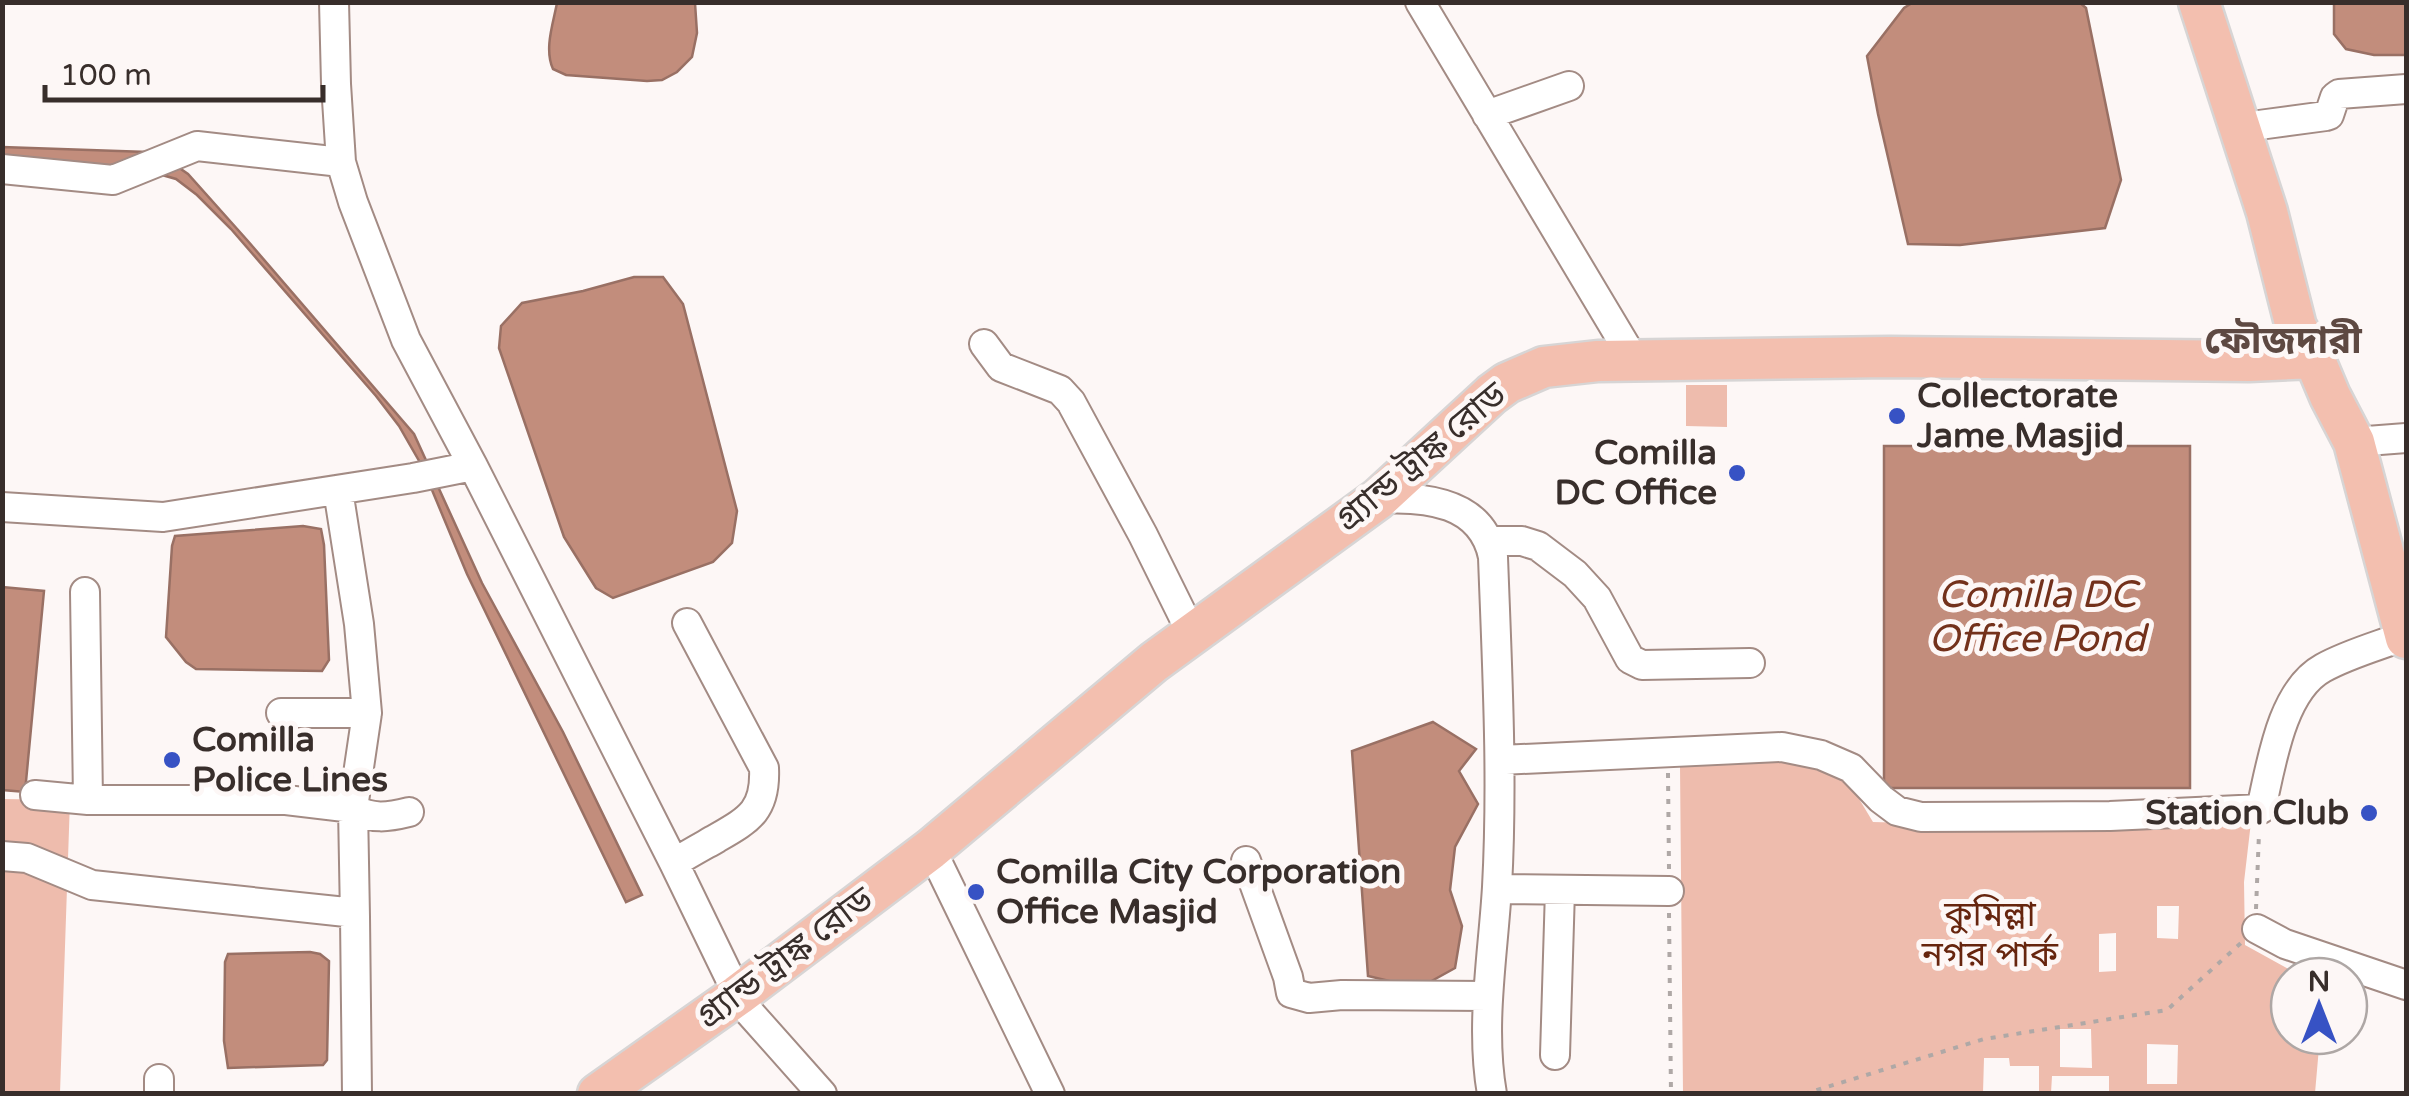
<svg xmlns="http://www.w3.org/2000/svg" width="2409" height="1096" font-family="'Varela Round','Noto Sans Bengali',sans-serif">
<rect width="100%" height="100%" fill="#fdf7f6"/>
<path fill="#eebcad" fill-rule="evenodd" d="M1686 385H1727V427L1686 426Z
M1780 760 1815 766 1847 779 1873 822 2064 827 2251 822 2244 882 2245 945 2301 976H2289V1036H2320L2315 1093H2109V1076H2052L2051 1093H2039V1066H2010L2009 1058H1984L1983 1093H1683L1680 766ZM2157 906H2179L2178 939 2157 938ZM2116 933V971L2099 972V934ZM2060 1029H2091L2092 1068 2060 1067ZM2147 1044 2178 1045 2177 1084H2147Z
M3 799 70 800 60 1093 3 1094Z"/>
<path fill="#c28d7c" stroke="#997064" stroke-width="2.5" d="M557 3H695L697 33 692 57 677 72 662 80 647 81 566 75 553 69C544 49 553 24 557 3Z
M1912 3 2079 2 2086 8 2121 180 2105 228 1960 245 1908 244 1878 114 1867 56 1904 8Z
M2334 3H2406V55H2374L2346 49 2334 34Z
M2 147 148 152 162 156 188 174 247 240 414 434 482 583 563 732 642 895 626 902 467 574 422 466 399 426 376 396 231 229 197 195 176 179 148 171 3 163Z
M634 277H663L683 304 737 511 732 543 713 562 613 598 596 588 564 537 499 348 501 326 522 303 583 291Z
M1884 446H2190V788H1884Z
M303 526 321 529 324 545 329 660 322 671 196 669 186 662 166 637 172 546 175 536Z
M2 587 44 591 25 792 3 790Z
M1433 722 1476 749 1459 771 1478 804 1455 847 1450 890 1462 926 1455 968 1419 988 1368 976 1352 751Z
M310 952 320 954 329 961 327 1060 323 1065 228 1068 224 1041 225 962 228 954Z"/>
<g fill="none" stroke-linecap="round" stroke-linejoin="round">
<g stroke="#a38b84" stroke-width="32">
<path id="minor" d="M334 2 336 84 341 162 353 202 406 340 473 466 674 863 738 995 750 1013 822 1094
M1420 2 1634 360
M1487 115 1569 86
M2259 125 2326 116 2329 115 2335 97 2339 94 2406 89
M2 169 113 180 197 146 341 162
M984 344 1001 367 1060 390 1071 402 1143 535 1192 634
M2354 442 2406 438
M1378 499C1426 496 1482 502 1493 557 1497 667 1503 777 1497 887 1493 955 1480 1026 1492 1094
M2 507 163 517 413 478 473 466
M1490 541H1522L1538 546 1575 574 1597 598 1630 659 1642 665 1750 663
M85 592 88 800
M281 713H367
M1501 760 1782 747 1821 755 1851 768 1881 799 1897 811 1921 817 2110 816 2261 809C2271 766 2281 691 2323 668 2348 654 2378 646 2404 636
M35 795 88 800H286L353 808 367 713 359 624 338 490
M931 849 1050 1094
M2 856 27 858 92 885 346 912 355 917 357 1094
M1246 861 1288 977 1291 993 1309 998 1342 995 1488 996
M674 863C688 854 703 846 717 838 750 819 766 810 764 768L687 623
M1497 889 1669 891
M355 917 353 808C371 820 389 817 409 812
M2257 929 2285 944 2406 985
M1555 1055 1560 890
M159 1079V1094"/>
</g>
<g stroke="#d7d5d5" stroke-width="45">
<path id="highway" d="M2199 2 2267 212 2296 327 2314 358
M598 1094 738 995 931 849 1154 662 1378 499 1492 394 1507 383 1544 367 1598 361 1890 357 2249 361 2314 358 2330 396 2354 442 2406 638"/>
</g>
<path stroke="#afa8a6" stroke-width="4" stroke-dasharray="5 8" stroke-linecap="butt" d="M1668 773 1669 869
M2256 909 2259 833
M1669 913 1671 1094
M1804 1094 1984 1039 2167 1010 2242 942"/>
<use href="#minor" stroke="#fff" stroke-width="28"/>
<use href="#highway" stroke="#f3bfaf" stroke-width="40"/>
</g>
<g fill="#3752c4" stroke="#fdf7f6" stroke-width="4">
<circle cx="1897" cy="416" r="10"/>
<circle cx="1737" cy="473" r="10"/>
<circle cx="172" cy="760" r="10"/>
<circle cx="2369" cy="813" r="10"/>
<circle cx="976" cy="892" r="10"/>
</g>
<g text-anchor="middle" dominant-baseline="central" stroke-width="10" stroke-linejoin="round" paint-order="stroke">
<g font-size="35" font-weight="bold" fill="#382e2b" stroke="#fdf7f6" text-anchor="start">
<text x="1917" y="396">Collectorate<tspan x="1917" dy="40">Jame Masjid</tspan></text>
<text x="1717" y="453" text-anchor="end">Comilla<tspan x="1717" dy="40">DC Office</tspan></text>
<text x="192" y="740">Comilla<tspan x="192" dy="40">Police Lines</tspan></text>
<text x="2349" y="813" text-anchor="end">Station Club</text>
<text x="996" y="872">Comilla City Corporation<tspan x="996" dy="40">Office Masjid</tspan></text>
</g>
<g font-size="35" fill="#382e2b" stroke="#fdf7f6">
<text transform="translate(1421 457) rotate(-40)">গ্র্যান্ড ট্রাঙ্ক রোড</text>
<text transform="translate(785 958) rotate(-37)">গ্র্যান্ড ট্রাঙ্ক রোড</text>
</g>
<g font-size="35" fill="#66250e" stroke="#fdf7f6">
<text x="1990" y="915">কুমিল্লা<tspan x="1990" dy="40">নগর পার্ক</tspan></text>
</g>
<g font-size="38" font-weight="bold" fill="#5e4942" stroke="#fdf7f6">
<text x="2283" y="341">ফৌজদারী</text>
</g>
<g font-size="38" font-style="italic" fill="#73311b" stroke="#fdf7f6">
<text x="2037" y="595">Comilla DC<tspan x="2037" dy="44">Office Pond</tspan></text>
</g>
</g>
<rect width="2409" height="1096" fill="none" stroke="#382e2b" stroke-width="10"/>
<g transform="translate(2319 1006)"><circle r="48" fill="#fdf7f6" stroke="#aea7a5" stroke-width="2.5"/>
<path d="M0-8L18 38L0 25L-18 38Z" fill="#3752c4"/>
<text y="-15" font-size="28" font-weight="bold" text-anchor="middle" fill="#382e2b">N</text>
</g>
<path d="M45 85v15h278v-15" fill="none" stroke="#382e2b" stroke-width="5"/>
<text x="60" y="85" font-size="30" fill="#382e2b" stroke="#fdf7f6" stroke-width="8" paint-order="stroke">100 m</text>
</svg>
